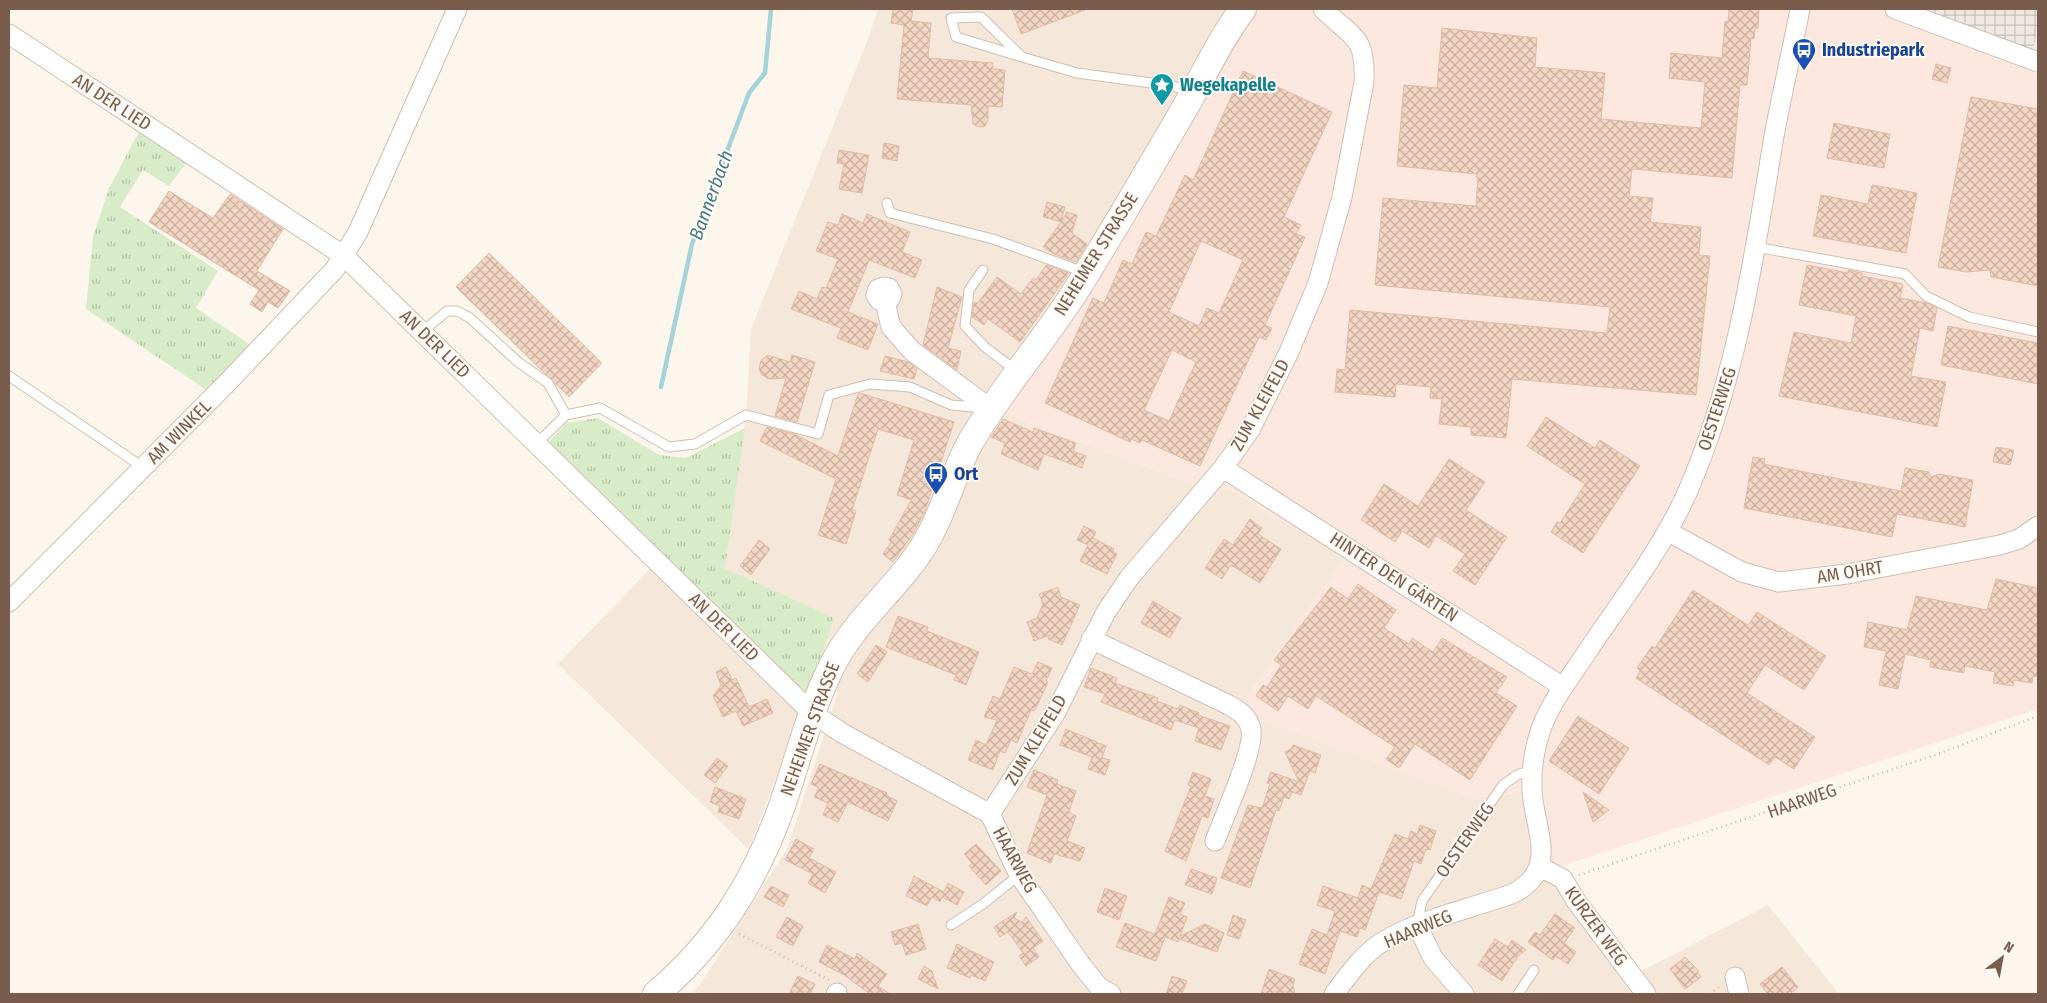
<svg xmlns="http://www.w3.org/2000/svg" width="2047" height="1003" font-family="'Fira Sans Condensed',sans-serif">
<defs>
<pattern id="industrial-grid" width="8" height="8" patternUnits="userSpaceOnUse" patternTransform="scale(1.25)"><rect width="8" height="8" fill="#efe9e4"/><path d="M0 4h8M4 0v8" fill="none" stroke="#c7c0bb"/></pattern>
<pattern id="grass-tufts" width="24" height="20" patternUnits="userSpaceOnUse" patternTransform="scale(1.25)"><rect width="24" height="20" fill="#d8ecc9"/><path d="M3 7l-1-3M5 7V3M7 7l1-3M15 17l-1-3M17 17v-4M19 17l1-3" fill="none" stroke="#b4c2a5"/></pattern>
<pattern id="building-cross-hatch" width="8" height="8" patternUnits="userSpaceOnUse" patternTransform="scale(1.25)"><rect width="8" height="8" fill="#f3d5c3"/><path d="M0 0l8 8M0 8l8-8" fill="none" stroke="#cab0a1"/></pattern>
</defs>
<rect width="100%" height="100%" fill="#fdf6ec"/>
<path fill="#f5e8da" d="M878 9H1233L1003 413 1194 485 1230 490 1345 558 1246 698 1542 792 1556 868 1638 973 1768 905 1839 994H690L699 986 787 849 838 692 812 679 834 618 725 568 746 415 751 329 868 39Z
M652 567 800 712 749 850 558 664Z"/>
<path fill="#fde8e0" d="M1233 9H2038V709L1556 868 1541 792 1473 798 1259 720 1246 698 1344 558 1230 490 1194 485 1003 413Z"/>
<path fill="url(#industrial-grid)" d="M1923 9H2038V25L2033 51Z"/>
<path fill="url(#grass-tufts)" d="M141 128 189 159 169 186 143 170 120 207 218 271 196 308 252 346 208 391 86 309 93 237 109 188Z
M598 418 659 455 686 458 745 428 725 568 834 618 807 697 547 444 566 423Z"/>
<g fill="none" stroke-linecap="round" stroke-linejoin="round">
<path stroke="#a5d3da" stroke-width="4.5" d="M661 387 692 244 749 93 765 73 771 9"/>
</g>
<path fill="url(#building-cross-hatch)" stroke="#e6bba3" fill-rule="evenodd" d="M893 9H913L911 21 931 23 928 58 993 63V69L1005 70 1002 107 988 106V120L985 126 979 127 973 124 971 105 897 99 904 25 891 23Z
M1012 9H1084L1085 10 1021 34Z
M1729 9H1759L1758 28H1755L1754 39 1751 38 1747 85H1740L1732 178 1632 169 1629 196 1653 198 1650 222 1701 227 1699 255 1710 256 1696 395 1512 379 1506 438 1471 435V427L1439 424 1442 399 1430 398 1431 387 1396 384 1395 397 1335 392 1337 369 1345 370 1350 310 1607 333 1610 307 1375 285 1383 198 1476 206 1478 177H1476L1477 174 1397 166 1404 85 1437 88 1442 28 1537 38 1535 67 1605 73 1601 119 1701 128 1705 82 1669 78 1671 53 1722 58 1725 21 1728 22Z
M1936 64 1951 68 1947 83 1932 79Z
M1243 71 1332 112 1284 217 1301 225 1296 234 1305 237 1265 325 1272 328 1266 340 1259 337 1200 466 1142 440 1140 443 1131 439 1130 442 1045 403 1093 298 1104 303 1123 260 1132 264 1146 232 1156 236 1185 175 1193 180ZM1201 241 1243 260 1219 313 1207 308 1199 326 1169 312ZM1172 350 1196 362 1169 421 1144 410Z
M1971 97 2038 109V286L1991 277 1990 270 1966 272 1938 267Z
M1834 123 1890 134 1884 168 1827 158Z
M884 143 899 146 897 161 882 158Z
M839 150 869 155 862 193 839 189 844 164 837 163Z
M1872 185 1917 193 1906 253 1813 236 1821 195 1868 204Z
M169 191 213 218 230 194 283 229 257 271 290 291 278 308 268 302 262 312 250 304 259 290 149 222Z
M1047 202 1065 207 1061 222 1067 212 1077 215 1072 233 1087 244 1076 262 1054 254 1043 247 1061 222 1043 217Z
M842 214 863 223 867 214 910 232 902 252 922 260 915 278 869 260 848 312 878 324 868 350 837 338 841 328 791 309 799 291 817 299 822 287 826 288 838 259 816 251 828 222 838 225Z
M489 253 602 363 569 397 456 287Z
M1046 265 1069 273 1020 342 988 319 984 325 972 317 974 302 978 303 997 277 1021 294 1033 278 1036 280Z
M1807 265 1848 273V270L1862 273V276L1903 284 1900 298 1927 303 1937 308 1933 331 1920 328 1911 376 1946 382 1937 427 1779 396 1794 332 1851 343 1856 316 1799 305Z
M937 287 962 297 948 348 961 351 957 370 923 345Z
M1948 326 2038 343V384L1941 365Z
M768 355 790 362 792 355 815 362 797 422 775 416 786 378 769 379 761 374 759 369 761 360Z
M885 356 908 362 917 368 914 379 880 371Z
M860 393 954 422 925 511 913 534 893 562 883 554 891 542 889 540 911 500 897 495 914 440 878 429 852 510 856 511 846 544 818 535 836 479 760 441 767 427 794 434 838 456 858 394Z
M1546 417 1595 448 1600 440 1640 466 1583 553 1551 532 1557 522 1560 523 1585 484 1527 446Z
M1003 419 1033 432 1034 428 1076 443 1073 451 1086 456 1082 468 1044 454 1038 470 1001 454 1005 443 991 437Z
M1996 447 2014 450 2010 465 1993 462Z
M1753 457 1765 459 1764 464 1901 491 1905 468 1929 472 1931 477 1939 474 1973 480 1965 527 1897 514 1892 537 1744 508Z
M1449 459 1485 482 1466 510 1507 537 1475 585 1453 571 1465 554 1436 536 1429 548 1402 531 1395 542 1361 520 1384 484 1418 506Z
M1250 519 1262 528 1258 534 1281 549 1260 583 1231 565 1222 579 1205 568 1224 539 1233 545Z
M1084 526 1096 532 1093 538 1114 549 1113 552 1117 554 1107 574 1080 561 1088 545 1077 540Z
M759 540 770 549 751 575 740 566Z
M1996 579 2038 588V677L2033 676 2032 683 2014 680 2013 686 1993 683 1995 672 1965 666 1964 673 1930 667 1931 660 1905 654 1898 689 1879 685 1886 651 1864 647 1868 622 1907 630 1916 596 1987 610Z
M1358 584 1396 610 1384 628 1409 644 1412 638 1433 652 1442 638 1507 677 1496 693 1517 706 1470 780 1415 744 1399 768 1386 759 1395 747 1316 696 1308 709 1288 696 1278 711 1256 696 1263 685 1267 687 1281 665 1274 660 1331 587 1348 599Z
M1058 587 1061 597 1080 605 1062 645 1048 639 1050 635 1034 641 1027 622 1037 618 1043 604 1039 594Z
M1693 590 1748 625 1757 612 1826 656 1804 690 1765 665 1747 693 1815 737 1794 769 1775 757 1769 765 1636 678 1640 671 1637 668 1652 646 1655 648Z
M1153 601 1181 618 1170 638 1141 623Z
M898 616 928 627 927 631 979 652 966 685 954 680 956 675 886 647Z
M876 645 887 652 868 682 857 674Z
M1038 662 1052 668 1046 681 1048 682 1038 704 1034 711 1031 710 1017 743 1011 740 1005 753 1000 751 993 770 968 760 976 740 986 745 997 720 984 717 993 696 1000 699 1014 667 1032 674Z
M726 667 732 680 736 678 749 707 767 699 773 713 743 726 736 711 723 717 713 696 721 685 716 672Z
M1091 668 1117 678 1115 683 1158 698 1157 701 1178 709 1180 705 1199 713 1198 715 1230 726 1221 750 1195 741 1199 728 1175 720 1171 730 1101 702 1105 694 1084 687Z
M1578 716 1629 748 1599 794 1549 761Z
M1066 729 1106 746 1102 758 1110 760 1105 775 1088 769 1092 757 1060 745Z
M1293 745 1321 755 1315 773 1310 771 1301 795 1292 792 1289 799 1284 797 1279 811 1276 810 1250 888 1221 878 1248 805 1262 808 1270 784 1267 783 1271 772 1299 782 1285 752 1292 748Z
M717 758 728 766 715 783 704 775Z
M820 764 887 793 886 795 897 801 888 821 848 802 838 822 823 815 828 803 814 797 819 788 811 784Z
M1034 770 1058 780 1057 784 1076 791 1069 812 1076 816 1067 841 1085 848 1080 861 1054 854 1051 863 1027 853 1047 795 1027 787Z
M1193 772 1211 779 1205 796 1214 799 1208 818 1202 816 1186 861 1165 851 1191 786 1188 785Z
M715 787 746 799 739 819 718 812 720 806 710 802Z
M1583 792 1609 810 1593 822Z
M1420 825 1436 831 1430 850 1426 849 1421 864 1414 861 1401 899 1379 892 1365 930 1360 928 1357 937 1340 931 1325 974 1299 964 1312 929 1327 935 1335 911 1317 905 1323 886 1358 898 1362 885 1371 889 1395 834 1408 839 1411 831 1417 834Z
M796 839 814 849 809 858 836 872 825 893 808 883 813 874 785 860Z
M976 844 1001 871 986 885 969 866 972 863 964 854Z
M1191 869 1217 878 1212 894 1185 885Z
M914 876 944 892 948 883 964 892 957 905 942 897 940 902 932 897 927 906 906 896Z
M771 886 789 895 783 907 764 897Z
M1105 888 1127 896 1119 920 1097 912Z
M1169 897 1185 903 1180 914 1187 917 1180 936 1205 924 1224 933 1217 952 1179 939 1178 942 1165 937 1156 961 1116 947 1125 923 1155 934Z
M1017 912 1014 918 1022 922 1026 917 1043 941 1033 948 1039 957 1026 966 1019 956 1023 953 1008 932 1000 937 994 927Z
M1555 914 1575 928 1564 943 1576 952 1568 964 1555 956 1553 960 1528 942 1535 932 1540 935Z
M1233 915 1246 920 1239 939 1227 935Z
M787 917 803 926 793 946 776 937Z
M918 924 926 949 906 955 902 943 895 945 891 932Z
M1495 939 1508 947 1512 940 1526 950 1519 955 1502 981 1478 965Z
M957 944 994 962 985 981 971 975 970 978 947 968Z
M827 945 855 959 857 953 887 974 878 986 890 994H870L844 975 819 962Z
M1685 957 1699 971 1697 972 1701 977 1685 989 1670 969Z
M924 966 932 971 938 989 918 979Z
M1782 967 1798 987 1790 994H1768L1760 984Z
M1269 969 1295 979 1293 986 1295 994H1261Z
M798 976 815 984 810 994H789Z
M1172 976 1187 981 1182 994H1166Z"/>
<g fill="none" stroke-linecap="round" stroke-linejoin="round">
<g stroke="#d1beb0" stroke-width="11">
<path id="lane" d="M1022 57 956 37 951 18 981 17 1022 57 1077 73 1174 86 1190 93
M887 203 890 213 993 239 1084 272
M1756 247 1905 274 1926 296 1969 317 2038 332
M983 270 969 290 965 326 985 347 1015 370
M423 331 447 311H457L470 318 518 362 548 383 566 415
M9 376 144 468
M536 444 566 415 600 408 669 447 695 444 746 415 818 434 829 395 870 384 910 387 951 405 984 408
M951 925 983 904 1019 875
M1417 925 1422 901 1503 785 1517 775 1532 770
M1518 994 1534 970"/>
</g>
<g stroke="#d1beb0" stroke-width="21">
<path id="street" d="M1895 9 2038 62
M9 34 344 256 812 713 842 733 990 814 1019 875 1082 966 1099 987 1111 994
M885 302 890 299 892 294 889 288 884 287 878 289 876 295 879 300 885 302 891 327 912 351 991 409
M1223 468 1563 687
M1667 531 1742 572 1779 582 1847 574 2000 545 2019 539 2038 526
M9 602 226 384 335 269 358 232 457 9
M1091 639 1229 705C1239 711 1249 717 1251 730 1255 749 1223 819 1215 841
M990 814 1056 712 1106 612 1129 578 1223 468 1250 430 1289 352 1318 283 1342 197 1364 82C1366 34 1352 38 1323 9
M1539 866 1563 879 1576 901 1646 994
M1417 925 1433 958 1464 994
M1735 977 1739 994
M836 994 837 993
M1334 994C1348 976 1363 953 1384 941 1423 918 1471 909 1514 893 1560 868 1534 830 1532 790 1531 769 1534 749 1541 729 1551 702 1569 679 1585 655 1620 602 1661 551 1687 493 1737 379 1754 257 1774 136 1782 93 1792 51 1800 9"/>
</g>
<g stroke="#d6c0b0" stroke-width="28">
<path id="secondary" d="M656 994C718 941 756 880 783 803 798 759 809 714 829 672 852 621 898 589 926 542 945 510 953 473 971 441 1003 386 1047 338 1080 284 1118 223 1154 161 1190 99 1207 68 1222 37 1243 9"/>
</g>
<path stroke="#d9b8a5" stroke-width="2.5" stroke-dasharray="1 4" stroke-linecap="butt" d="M1579 875 1935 755 2038 716
M739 934 829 980
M1710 994 1720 986"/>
<use href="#lane" stroke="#fff" stroke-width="9"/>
<use href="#street" stroke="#fff" stroke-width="19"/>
<use href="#secondary" stroke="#fff" stroke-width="26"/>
</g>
<defs>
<g id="bus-pin" transform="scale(1.25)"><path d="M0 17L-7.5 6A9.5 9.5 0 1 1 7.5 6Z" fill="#1a4fb4" stroke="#fffaf3"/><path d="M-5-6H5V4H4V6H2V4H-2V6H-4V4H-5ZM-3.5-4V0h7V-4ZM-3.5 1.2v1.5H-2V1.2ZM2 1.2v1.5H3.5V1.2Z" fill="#fff"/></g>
<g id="sight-pin" transform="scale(1.25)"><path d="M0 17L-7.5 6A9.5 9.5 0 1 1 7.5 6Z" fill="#0f9aa8" stroke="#fffaf3"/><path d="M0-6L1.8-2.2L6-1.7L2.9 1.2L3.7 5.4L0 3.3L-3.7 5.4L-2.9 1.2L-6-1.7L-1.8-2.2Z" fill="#fff"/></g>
</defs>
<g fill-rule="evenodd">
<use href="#bus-pin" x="1804" y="50"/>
<use href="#sight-pin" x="1162" y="85"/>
<use href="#bus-pin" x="936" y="474"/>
</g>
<g text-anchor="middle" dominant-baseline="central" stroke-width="4" stroke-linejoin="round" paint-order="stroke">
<g font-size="18" font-weight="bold" fill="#164399" stroke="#fffaf3" text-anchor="start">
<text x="1822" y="50">Industriepark</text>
<text x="954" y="474">Ort</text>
</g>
<g font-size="18" font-weight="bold" fill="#0d838f" stroke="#fffaf3" text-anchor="start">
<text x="1180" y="85">Wegekapelle</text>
</g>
<g font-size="18" fill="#7a5c4d" stroke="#fffaf3">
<text transform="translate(112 102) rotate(33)">AN DER LIED</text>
<text transform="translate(1096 254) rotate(-58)">NEHEIMER STRASSE</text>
<text transform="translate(435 344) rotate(44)">AN DER LIED</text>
<text transform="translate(1260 405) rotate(-61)">ZUM KLEIFELD</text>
<text transform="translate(1717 409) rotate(-72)">OESTERWEG</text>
<text transform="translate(179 432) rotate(-45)">AM WINKEL</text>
<text transform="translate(1850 572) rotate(-9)">AM OHRT</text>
<text transform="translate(1394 577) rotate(33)">HINTER DEN GÄRTEN</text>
<text transform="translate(724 627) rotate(44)">AN DER LIED</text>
<text transform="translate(810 729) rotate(-70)">NEHEIMER STRASSE</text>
<text transform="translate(1036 740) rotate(-59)">ZUM KLEIFELD</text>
<text transform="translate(1802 801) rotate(-19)">HAARWEG</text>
<text transform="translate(1465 840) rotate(-55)">OESTERWEG</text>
<text transform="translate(1015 860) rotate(61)">HAARWEG</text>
<text transform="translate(1596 926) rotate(54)">KURZER WEG</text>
<text transform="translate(1418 929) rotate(-23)">HAARWEG</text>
</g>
<g font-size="19" font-style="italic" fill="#437c86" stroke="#fffaf3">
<text transform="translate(711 195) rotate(-70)">Bannerbach</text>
</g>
</g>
<rect width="2047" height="1003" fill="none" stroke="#7a5c4d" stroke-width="20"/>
<g transform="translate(2002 958) rotate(32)" stroke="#fffaf3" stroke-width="4" paint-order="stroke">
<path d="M0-4L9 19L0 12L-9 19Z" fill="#7a5c4d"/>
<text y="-8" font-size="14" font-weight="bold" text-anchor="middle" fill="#7a5c4d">N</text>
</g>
</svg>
